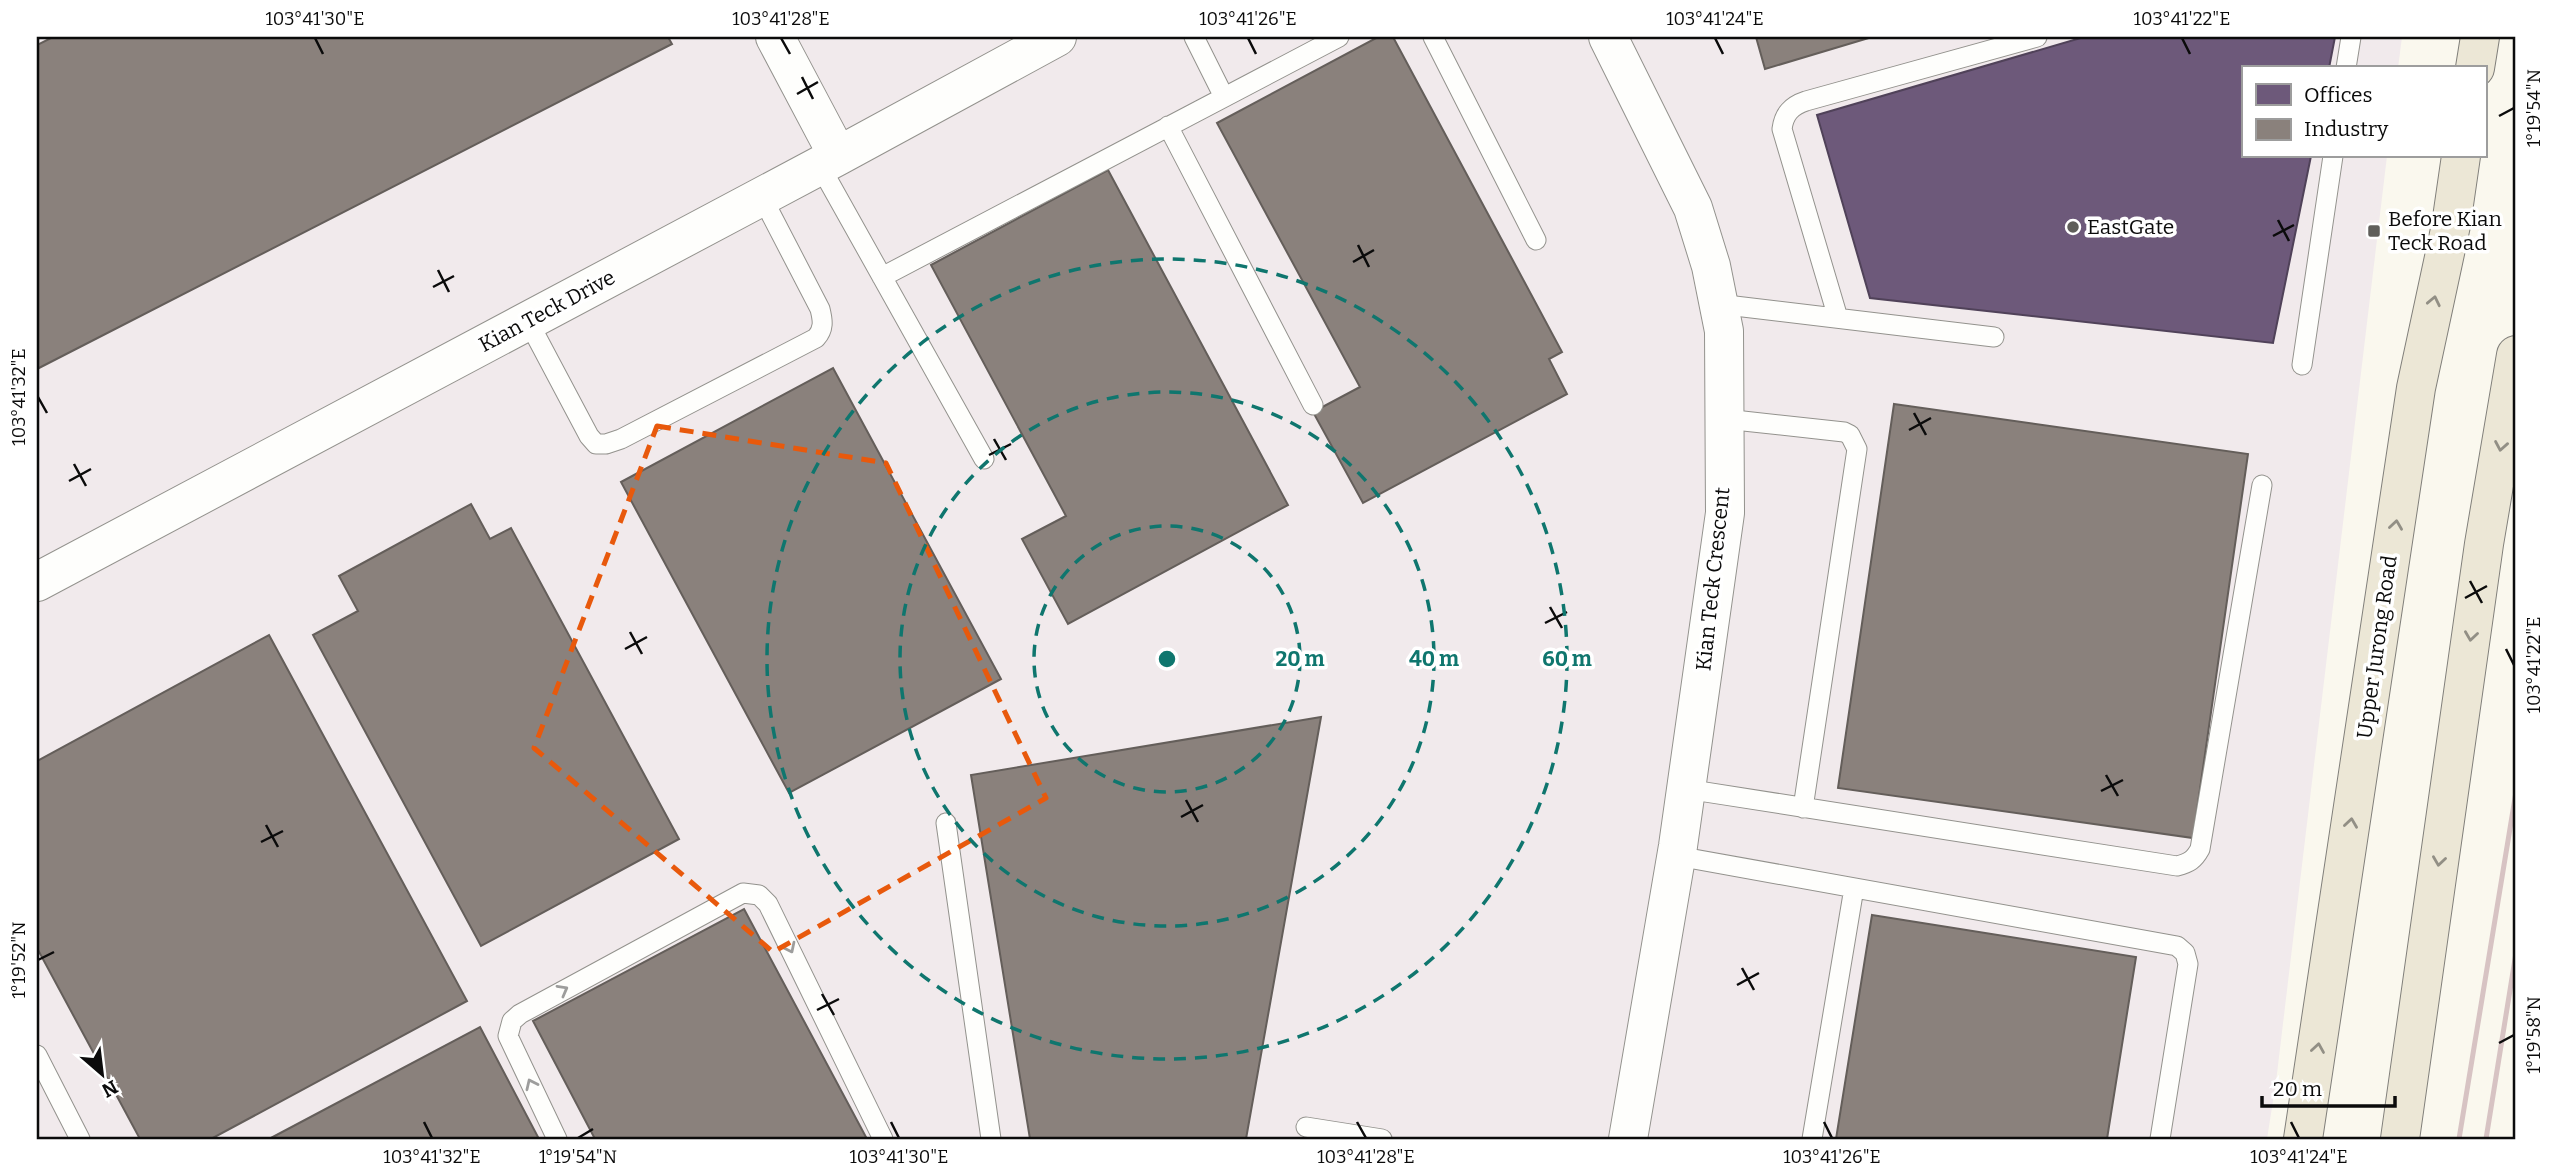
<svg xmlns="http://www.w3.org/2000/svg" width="2553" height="1176" font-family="Bitter,serif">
<rect width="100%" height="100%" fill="#faf8ee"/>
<path fill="#f1eaec" d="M37 37H2402L2398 68H2243V156H2387L2276 1082 2267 1139H37Z"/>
<path fill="#6d597a" stroke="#504259" stroke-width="2" d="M2084 37H2335L2329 68H2243V156H2311L2273 343 1870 298 1817 115Z"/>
<path fill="#8a817c" stroke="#645e5a" stroke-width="2" d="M53 37H668L672 44 37 369V45Z
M1378 37H1393L1562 352 1549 359 1567 394 1363 503 1313 412 1360 387 1217 123Z
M1756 37H1872L1765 69Z
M1108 170 1288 505 1068 624 1022 539 1066 516 931 265Z
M833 368 1001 679 789 793 621 482Z
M1894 404 2248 454 2193 838 1838 788Z
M471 504 490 539 511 528 679 839 481 946 313 635 358 611 339 576Z
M269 635 467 1001 211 1139H140L37 948V761Z
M1321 717 1246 1139H1030L971 775Z
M744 909 867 1139H595L533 1021Z
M1872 915 2136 957 2107 1139H1836Z
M480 1027 539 1139H269Z"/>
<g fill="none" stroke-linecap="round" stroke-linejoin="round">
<g stroke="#93928d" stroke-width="21">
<path id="lane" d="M1194 37 1224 97
M1433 37 1536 240
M2346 68 2351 37
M1168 126 1313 405
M820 166 984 459
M882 277 1339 37
M1718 304 1994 337
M1838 318 1782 129C1784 114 1791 106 1806 101L2037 37
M528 321 589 436 596 444H606L621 439 816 338C824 329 823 321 820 309L762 197
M2302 365 2333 156
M1725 419 1844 432 1850 435 1857 449 1803 808
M1686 789 2177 866C2189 863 2194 860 2200 849L2262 485
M946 823 991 1139
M1677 856 2177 946 2185 953 2188 964 2160 1139
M37 1055 80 1139
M1306 1127 1382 1139
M557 1139 508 1036 512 1021 520 1014 743 893 759 895 768 904 883 1139
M1812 1139 1854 888"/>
</g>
<g stroke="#93928d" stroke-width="40">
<path id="street" d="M775 37 838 156
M1608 37 1693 208 1711 266 1724 331 1725 513 1678 846 1628 1139
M37 582 838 156 1057 37"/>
</g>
<g stroke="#807f7a" stroke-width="40">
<path id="primary" d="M2475 68 2480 37
M2303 1139 2416 388 2451 225 2461 156
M2400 1139 2484 544 2516 355"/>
</g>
<use href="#lane" stroke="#fefefc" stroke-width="19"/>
<use href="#street" stroke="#fefefc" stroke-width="38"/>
<use href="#primary" stroke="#ece7d6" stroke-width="38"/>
<path stroke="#d7c3c3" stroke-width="5" d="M2459 1139 2516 792
M2486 1139 2516 953"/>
</g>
<defs><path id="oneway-chevron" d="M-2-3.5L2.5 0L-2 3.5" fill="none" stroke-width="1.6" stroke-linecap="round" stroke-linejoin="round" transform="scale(1.75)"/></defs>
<g stroke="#928f85">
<use href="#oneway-chevron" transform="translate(2434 301) rotate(-78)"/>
<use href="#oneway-chevron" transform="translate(2501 446) rotate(100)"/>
<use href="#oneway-chevron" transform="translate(2396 525) rotate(-82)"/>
<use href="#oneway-chevron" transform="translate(2471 636) rotate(98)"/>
<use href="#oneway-chevron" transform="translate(2351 823) rotate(-82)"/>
<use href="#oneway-chevron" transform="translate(2439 861) rotate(98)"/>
<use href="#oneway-chevron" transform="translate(2318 1048) rotate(-81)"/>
</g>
<g stroke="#9d9d9c">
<use href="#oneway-chevron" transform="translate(790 948) rotate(64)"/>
<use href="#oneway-chevron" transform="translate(563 990) rotate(-29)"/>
<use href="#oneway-chevron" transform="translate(531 1084) rotate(-115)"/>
</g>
<path fill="none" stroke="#e8590c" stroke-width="5" stroke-dasharray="14 9" stroke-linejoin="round" d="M657 426 886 463 1046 798 773 952 534 748Z"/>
<path fill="none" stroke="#0b0b0b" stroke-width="2.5" d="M315 38 323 54M781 38 790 54M1248 38 1256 54M1715 38 1723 54M2182 38 2190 54M802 77 813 99M797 94 818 82M2499 116 2514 108M2278 220 2289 241M2273 236 2294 225M1358 245 1369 267M1353 262 1374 250M438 270 449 292M433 287 454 276M38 397 47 413M1914 413 1926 435M1909 430 1931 418M994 439 1006 460M989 455 1011 444M74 464 86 486M69 481 91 469M2470 581 2482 603M2465 598 2487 586M1550 607 1562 628M1545 623 1567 612M630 632 642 654M625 649 647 637M2506 649 2514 665M2106 775 2118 796M2101 791 2123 780M1186 800 1198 822M1181 817 1203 805M266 825 278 847M261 842 283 831M38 960 54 952M1742 968 1754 990M1737 985 1759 973M822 994 834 1015M817 1010 839 999M2499 1043 2514 1035M424 1122 432 1138M891 1122 899 1138M1357 1122 1366 1138M1824 1122 1832 1138M2291 1122 2299 1138M578 1138 593 1129"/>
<g fill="none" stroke="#0f766e" stroke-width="3.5" stroke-dasharray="12 9">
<circle cx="1167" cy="659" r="133"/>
<circle cx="1167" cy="659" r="267"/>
<circle cx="1167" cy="659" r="400"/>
</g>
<g fill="#5f5e5a" stroke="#fff" stroke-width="2.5">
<circle cx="2073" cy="227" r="7"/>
<rect x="2367" y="224" width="14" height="14" rx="3.5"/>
</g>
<g text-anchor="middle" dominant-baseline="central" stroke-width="7" stroke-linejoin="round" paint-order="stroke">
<g font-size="21" fill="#0b0b0b" stroke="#fff" text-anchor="start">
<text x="2388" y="219">Before Kian<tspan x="2388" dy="24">Teck Road</tspan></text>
<text x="2087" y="227">EastGate</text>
</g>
<g font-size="21" fill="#0b0b0b" stroke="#fff">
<text transform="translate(547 311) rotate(-28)">Kian Teck Drive</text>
<text transform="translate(1713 579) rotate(-84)">Kian Teck Crescent</text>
<text transform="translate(2377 647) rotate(-82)">Upper Jurong Road</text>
</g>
</g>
<circle cx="1167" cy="659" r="10" fill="#0f766e" stroke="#fff" stroke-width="3.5"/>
<g font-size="21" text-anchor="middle" font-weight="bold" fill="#0f766e" stroke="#fff" stroke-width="7" stroke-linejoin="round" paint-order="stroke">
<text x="1300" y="666">20 m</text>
<text x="1434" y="666">40 m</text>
<text x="1567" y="666">60 m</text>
</g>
<rect width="2553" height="1176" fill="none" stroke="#ffffff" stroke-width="77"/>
<rect x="2242" y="66" width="245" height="91" fill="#ffffff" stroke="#9d9d9d" stroke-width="2"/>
<rect x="2256" y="84" width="35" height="21" fill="#6d597a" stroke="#9d9d9d" stroke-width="2"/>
<text x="2304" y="102" font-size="21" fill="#0b0b0b">Offices</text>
<rect x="2256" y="119" width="35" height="21" fill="#8a817c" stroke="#9d9d9d" stroke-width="2"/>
<text x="2304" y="136" font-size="21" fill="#0b0b0b">Industry</text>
<g transform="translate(102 1074) rotate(152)" stroke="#ffffff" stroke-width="5" paint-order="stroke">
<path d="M0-5L12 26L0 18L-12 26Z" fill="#0b0b0b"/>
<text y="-10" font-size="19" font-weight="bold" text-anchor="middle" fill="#0b0b0b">N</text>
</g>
<path d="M2262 1096v10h133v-10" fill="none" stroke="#0b0b0b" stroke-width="3.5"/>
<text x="2273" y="1096" font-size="21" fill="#0b0b0b" stroke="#ffffff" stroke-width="5" paint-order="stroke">20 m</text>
<rect x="38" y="38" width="2476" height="1100" fill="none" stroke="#0b0b0b" stroke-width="2.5"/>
<g font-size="18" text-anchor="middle" fill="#0b0b0b">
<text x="315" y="25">103°41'30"E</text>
<text x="781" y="25">103°41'28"E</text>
<text x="1248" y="25">103°41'26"E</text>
<text x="1715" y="25">103°41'24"E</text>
<text x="2182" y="25">103°41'22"E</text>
<text transform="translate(2534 108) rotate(-90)" y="6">1°19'54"N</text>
<text transform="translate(19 397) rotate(-90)" y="6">103°41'32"E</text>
<text transform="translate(2534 665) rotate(-90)" y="6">103°41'22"E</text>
<text transform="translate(19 960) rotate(-90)" y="6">1°19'52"N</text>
<text transform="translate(2534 1035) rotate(-90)" y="6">1°19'58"N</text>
<text x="432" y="1163">103°41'32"E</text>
<text x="578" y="1163">1°19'54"N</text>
<text x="899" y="1163">103°41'30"E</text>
<text x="1366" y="1163">103°41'28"E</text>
<text x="1832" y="1163">103°41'26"E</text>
<text x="2299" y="1163">103°41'24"E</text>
</g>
</svg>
